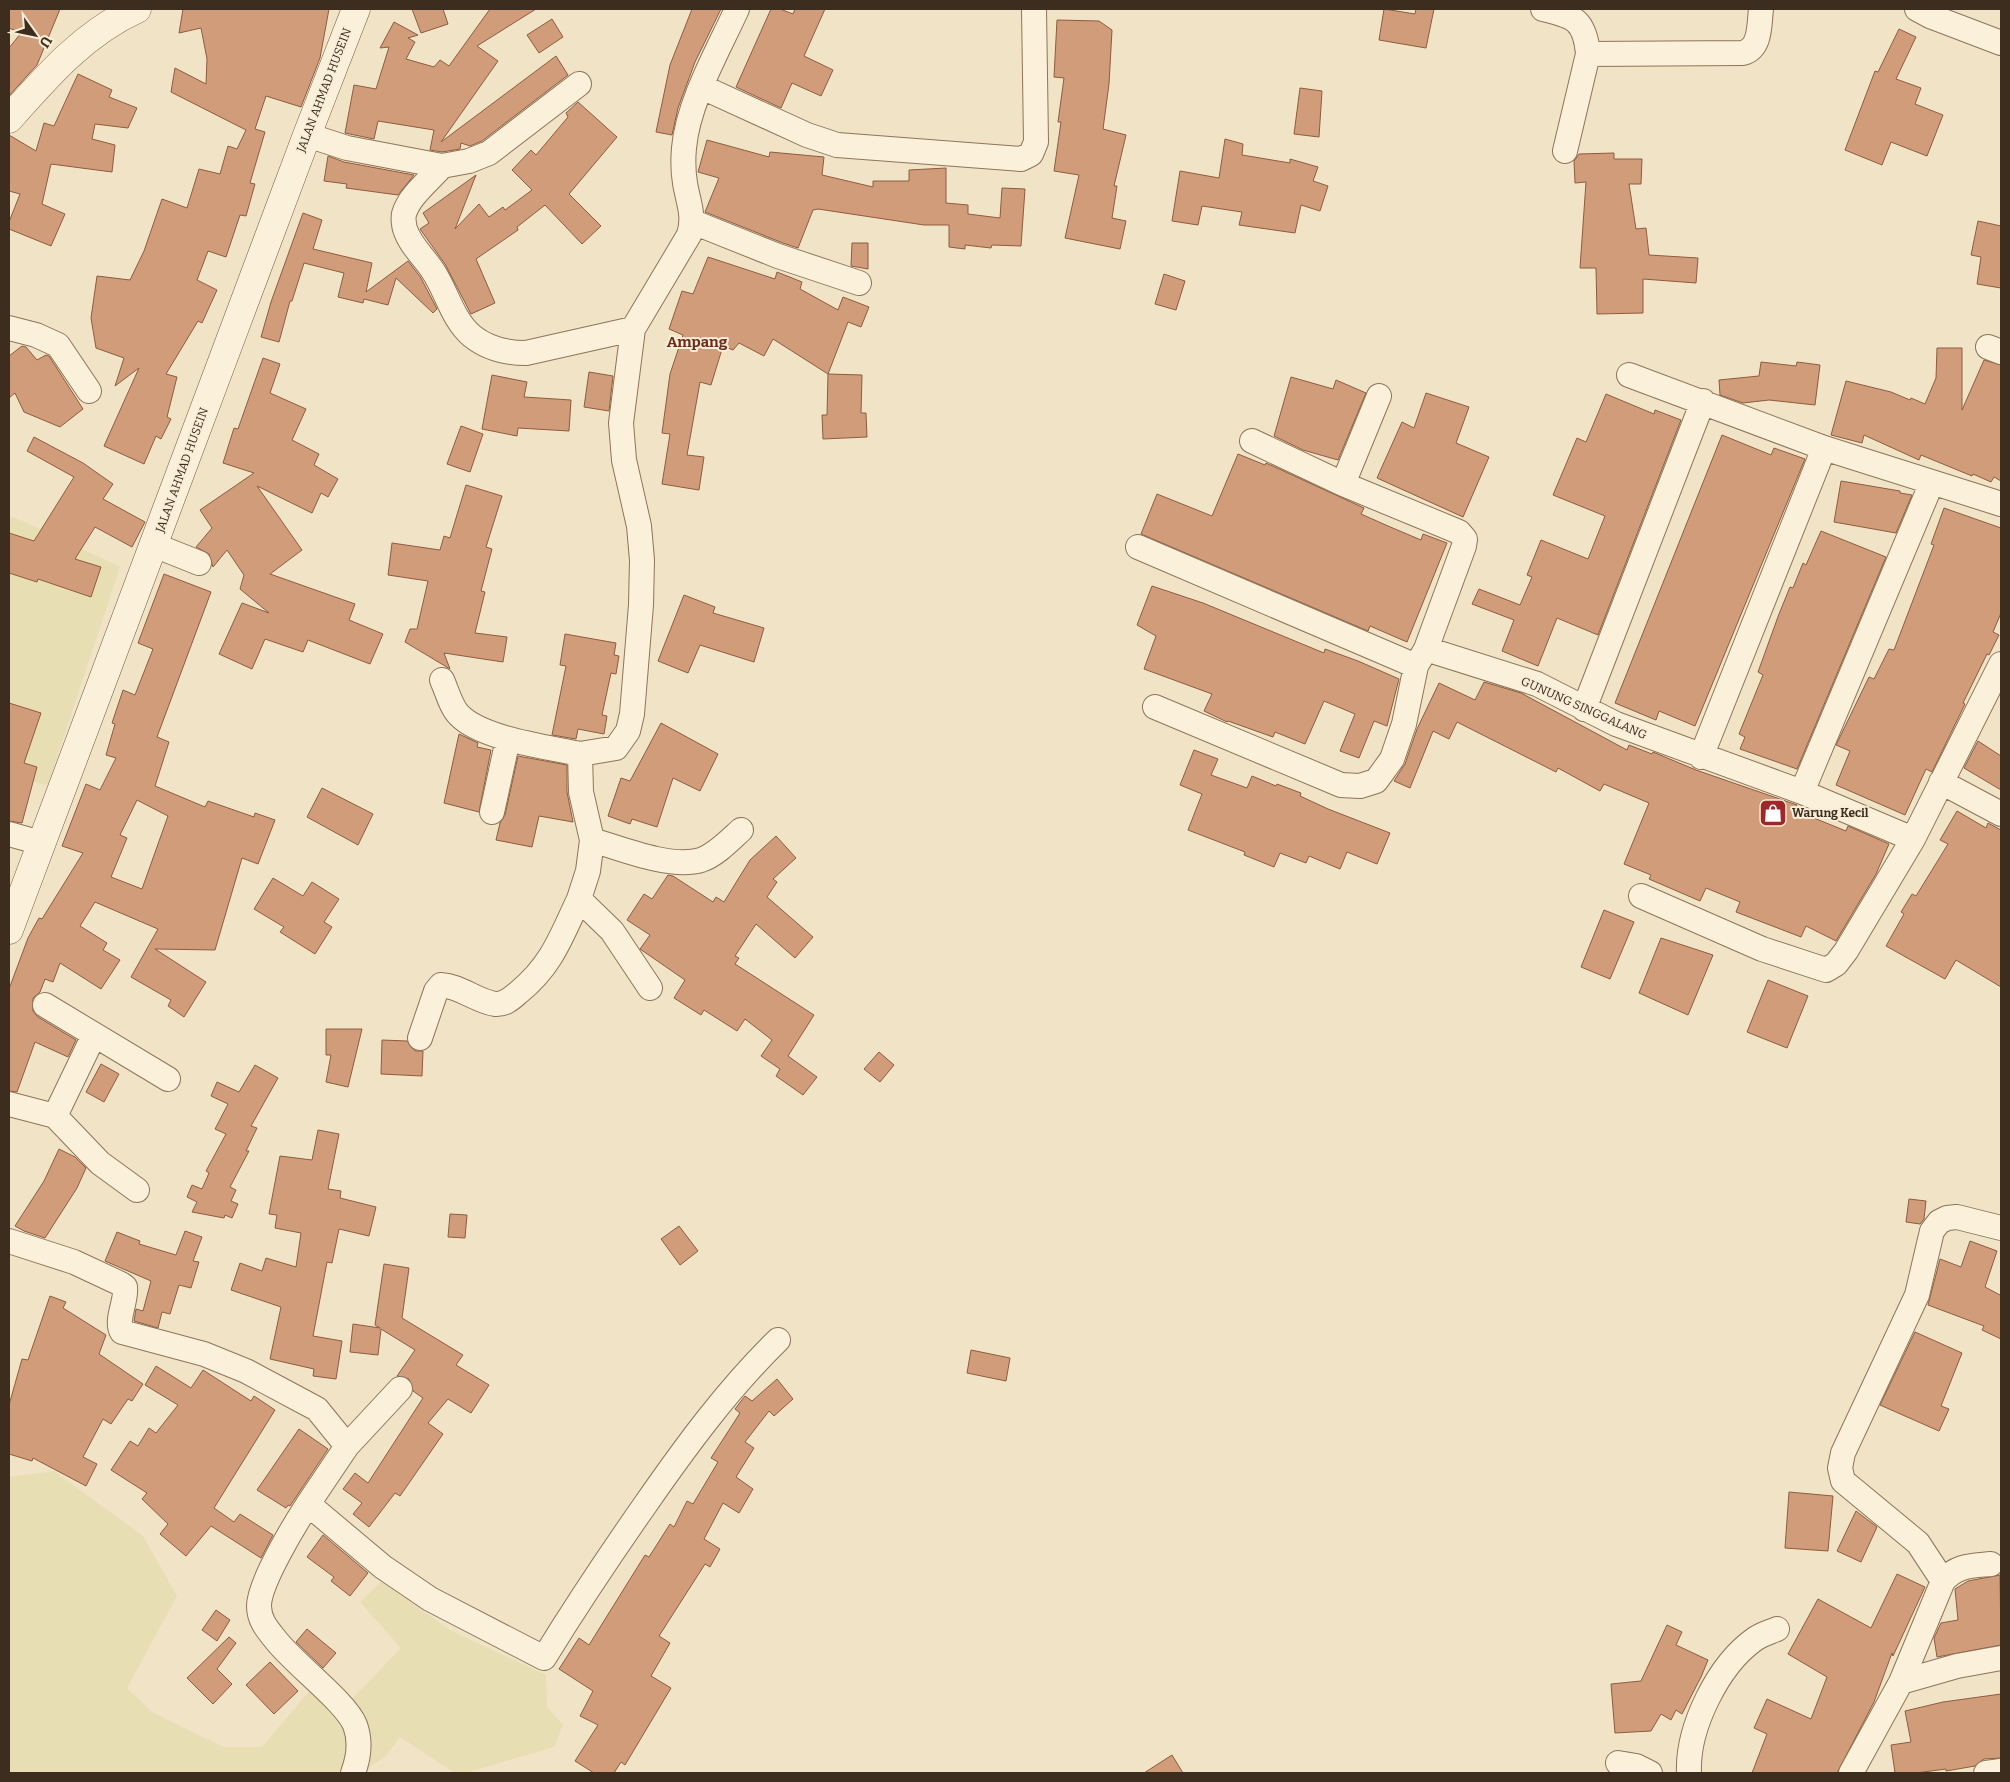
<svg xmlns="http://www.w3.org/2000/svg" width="2010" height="1782" font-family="Bitter,serif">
<rect width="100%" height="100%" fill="#f1e3c6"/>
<path fill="#e7deb3" d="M14 517 120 567 48 785 9 776V518Z
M54 1471 143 1536 177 1596 127 1688 152 1712 223 1747H262L312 1688 335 1717 401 1648 360 1602 381 1582 450 1630 546 1675 547 1707 563 1725 554 1747 465 1773H455L400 1737 386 1756 371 1766 366 1773H9V1477Z"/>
<path fill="#d19c7a" stroke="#8e5c3e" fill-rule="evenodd" d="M9 9H60L37 65 9 96V48L21 33 9 28Z
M183 9H329L320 58 301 107 266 96 255 129 265 132 250 183 255 184 246 216 240 215 226 257 208 251 197 280 217 290 202 323 198 321 166 374 177 377 167 417 171 419 161 439 156 436 144 464 104 446 139 368 115 386 124 358 96 348 91 318 97 276 130 280 144 251 162 199 187 208 199 169 220 174 228 146 237 149 246 130 171 92 175 68 206 84 207 59 201 28 179 33Z
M412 9H443L448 24 421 33Z
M490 9H536L477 46 498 61 441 142 556 56 568 75 482 141 470 146 461 143 460 149 442 152 430 150 434 130 378 121 374 139 345 133 354 85 376 89 389 47 380 48 394 22 418 35 408 38 415 42 406 59 434 67 440 60 449 66Z
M692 9H721L695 62 678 108 672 135 656 132 670 65Z
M771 9H780L793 14 795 9H825L804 56 833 70 821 96 792 83 781 108 736 87Z
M1384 9 1415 14 1416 9H1434L1426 48 1379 40Z
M552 19 563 37 539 53 527 35Z
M1057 20 1099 21 1112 30 1109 84 1103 129 1126 135 1114 186H1117L1112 218 1126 221 1120 249 1065 238 1079 175 1054 171 1061 122H1058L1064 78 1054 77Z
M1899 29 1916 37 1896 79 1921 88 1915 104 1943 115 1927 156 1891 142 1882 165 1845 150 1875 71 1878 72Z
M78 74 112 90 109 97 137 108 128 128 95 124 92 139 115 145 112 172 51 164 42 204 65 214 51 246 9 229V222L20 194 9 191V135L36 151 44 123 54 126Z
M1300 88 1322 91 1319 137 1294 134Z
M578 102 617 137 569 194 601 226 582 244 545 205 517 227 518 230 476 259 495 303 471 314 445 264 420 229 429 223 423 213 476 175 455 229 479 204 489 217 503 207 505 210 532 190 512 170 531 150 536 155 568 117 566 113Z
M1225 139 1243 144 1242 155 1290 163V159L1318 167 1313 181 1328 186 1320 211 1301 205 1295 233 1239 225 1242 212 1202 206 1198 225 1172 221 1180 171 1219 178Z
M707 140 769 157 770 152 824 157 822 175 873 187V181H909V170L946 168V203L968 205V214L1000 218 1002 188 1025 189 1021 246 992 245 991 248 965 245V249L949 247V225H924L818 209 813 210 798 248 783 243 705 212 719 178 698 172Z
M1614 153V159H1642L1641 184H1629L1636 229 1646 228 1649 255 1698 258 1696 283 1643 279V313L1597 314 1596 268H1580L1586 182 1575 183 1574 161 1579 154Z
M328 156 344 162 414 175 398 195 346 188 347 184 324 181Z
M303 213 322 220 313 249 372 263 366 292 408 261 421 278 437 309 433 313 396 278 388 305 364 299 363 303 338 297 344 273 304 263 292 301H290L279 342 261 337 271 302Z
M1978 221 2001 226V288L1977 284 1981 257 1971 255Z
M852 243H868V269L851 266Z
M708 257 775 279 777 272 802 282 800 289 838 310 843 297 869 307 861 327 848 322 828 374 773 339 764 356 739 343 733 350 723 346 711 385 700 382 687 455 704 457 699 490 662 484 670 434 662 433 670 374 683 335 669 329 682 291 693 294Z
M1164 274 1185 281 1176 310 1155 304Z
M22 346 26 347 37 360 46 355 49 356 83 409 60 427 24 412 15 393 9 398V356Z
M1937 348H1962V410L1984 360 2001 365V481L1994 477 1991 482 1973 474 1972 476 1921 455 1919 460 1864 435 1862 443 1831 435 1846 381 1891 392 1910 400 1911 398 1925 404 1936 378Z
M263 358 280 364 270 393 306 409 292 440 319 454 314 465 338 479 328 497 321 493 312 513 257 486 302 550 270 574 355 604 349 620 383 634 370 664 308 640 303 652 265 639 252 669 219 654 242 603 269 613 240 589 244 575 227 550 213 567 209 554 196 547 212 528 200 510 254 473 223 463 234 428 238 429Z
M1761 362 1796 366 1797 362 1820 365 1815 405 1769 400 1743 403 1720 395 1719 380 1759 376Z
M589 372 613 376 609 411 584 407Z
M828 374 862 375 861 413H866L867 437 823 439 822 415H827Z
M492 375 527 382 524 397 571 400 569 431 518 428 517 436 482 429Z
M1291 377 1333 389 1336 380 1366 393 1338 460 1303 450 1274 436Z
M1426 393 1469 407 1456 443 1489 457 1463 517 1377 478 1402 422 1414 428Z
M1606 394 1654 414 1655 410 1681 420 1598 635 1557 618 1538 666 1502 651 1514 620 1472 604 1479 589 1520 605 1532 577 1527 575 1541 540 1588 559 1605 516 1553 495 1577 438 1586 442Z
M461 426 483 434 470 472 447 464Z
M1722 435 1771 455 1774 448 1805 459 1695 726 1659 711 1656 720 1615 703Z
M34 437 83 463 113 484 103 499 145 522 132 547 95 527 75 559 101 567 91 597 38 579 37 582 9 573V533L34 541 74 477 27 451Z
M1238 454 1265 465 1266 463 1364 508 1361 514 1388 526 1421 540 1423 534 1447 543 1407 642 1370 626 1368 631 1141 534 1157 494 1212 516Z
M1841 481 1900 491V493L1912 495 1896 533 1834 522Z
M466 485 502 496 486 547 492 549 481 591 485 592 475 633 507 637 503 662 444 653 450 669 405 642 410 629H417L428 581 388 575 392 543 440 550 444 536 450 538Z
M1944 508 2001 528V613L1993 632 1999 635 1989 655 1987 654 1963 703 1965 704 1932 772 1926 769 1905 815 1836 785 1850 751 1836 745 1869 677 1874 679 1889 649 1894 650 1934 545 1931 544Z
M1821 531 1886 557 1797 769 1740 749 1745 737 1739 734 1763 675 1758 672 1779 614 1790 587 1793 588 1803 563 1806 565Z
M164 574 211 592 157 737 169 742 155 786 205 807 208 801 254 817 255 813 275 820 258 864 242 858 215 950 155 949 206 982 184 1017 168 1006 171 1000 131 977 158 929 95 902 80 926 107 943 103 950 120 960 101 989 60 963 53 982 45 979 40 992 33 998V1011L38 1017 76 1040 68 1057 35 1042 17 1092 9 1091V989L28 938 39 918 42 919 83 853 62 846 86 784 100 790 116 758 106 755 115 724 112 723 123 690 135 695 153 649 138 643ZM137 800 168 816 142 889 111 877 127 838 120 835Z
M1152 586 1203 603 1324 653 1325 649 1358 661 1399 679 1387 726 1374 721 1359 758 1340 751 1355 714 1324 701 1305 744 1275 732 1273 737 1228 721 1227 722 1204 711 1212 694 1144 669 1156 636 1137 625Z
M684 595 715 607 713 613 764 628 754 662 700 645 688 673 658 661Z
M565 634 616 643 614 655 619 656 616 674 611 673 602 715 607 716 604 734 578 729 576 739 552 735 566 666 560 665Z
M1484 682 1521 693 1627 750 1629 745 1652 754 1653 752 1696 770 1797 805 1794 810 1846 831 1848 826 1889 844 1876 874 1836 941 1806 926 1801 937 1736 912 1740 902 1706 888 1700 901 1649 879 1651 875 1624 864 1649 803 1604 784 1600 791 1558 768 1556 772 1457 722 1449 739 1433 731 1410 788 1394 781 1405 764 1417 729 1439 683 1475 700Z
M9 703 41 713 24 763 37 767 22 823 9 821Z
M661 723 718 754 700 791 673 778 657 827 632 819 630 824 608 816 621 778 630 781Z
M459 734 478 743 477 747 491 750 479 812 444 803Z
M1978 741 2001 756V790L1964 768Z
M1194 750 1218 759 1211 775 1247 788 1252 776 1276 786 1277 784 1301 793 1300 796 1328 809 1390 833 1377 864 1347 852 1340 869 1309 856 1306 863 1280 853 1274 867 1244 855 1245 852 1188 830 1202 794 1180 785Z
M518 756 567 765V792L573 822 539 816 532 847 496 840 500 823 505 815Z
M322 788 373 814 358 845 307 817Z
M1957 811 1986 828 1988 823 2001 830V987L1956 960 1945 979 1886 946 1904 914 1901 912 1912 894 1916 896 1948 844 1940 840Z
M776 836 796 858 773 879 777 882 767 897 813 937 795 958 756 924 735 956 739 958 735 964 814 1015 788 1056 817 1077 803 1095 776 1076 780 1069 761 1056 772 1040 745 1019 737 1031 704 1010 701 1015 674 998 685 980 640 949 650 935 627 920 644 894 652 899 668 875 673 876 713 902 716 897 724 902 750 860Z
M273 878 303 896 312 882 339 899 324 922 332 927 315 954 280 932 284 927 254 909Z
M1604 910 1634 922 1610 979 1581 967Z
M1661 938 1713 955 1688 1015 1639 993Z
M1768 980 1808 996 1787 1048 1747 1032Z
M326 1029H362L348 1087 326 1082 331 1055H326Z
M382 1040 407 1041 415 1051H423L422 1076 381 1074Z
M879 1052 894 1065 880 1082 864 1069Z
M101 1064 119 1074 104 1102 86 1092Z
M255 1065 278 1078 251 1126 257 1128 246 1151H249L230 1187 236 1190 231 1201 238 1204 232 1218 225 1215 224 1218 192 1212 197 1202 187 1197 192 1185 202 1189 209 1173 206 1171 226 1134 215 1129 228 1104 211 1096 217 1082 239 1092Z
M318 1130 339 1134 328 1189 341 1191 340 1198 376 1207 369 1236 339 1229 332 1263 327 1262 313 1336 342 1341 336 1379 313 1376 314 1369 270 1359 281 1307 231 1290 240 1263 262 1271 266 1258 296 1267 301 1233 275 1228 277 1215 269 1214 280 1156 312 1160Z
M59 1149 75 1157 86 1168 77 1188 45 1238 24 1231 15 1226 44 1181Z
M1909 1199 1926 1201 1924 1219 1920 1224 1906 1222Z
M450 1214 467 1215 465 1238 448 1237Z
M679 1226 698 1251 680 1265 661 1239Z
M185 1231 202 1237 193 1261 199 1262 191 1288 179 1285 170 1314 162 1312 158 1328 134 1321 136 1309 143 1311 151 1281 105 1261 117 1232 140 1241 139 1244 176 1255Z
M1970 1241 1997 1251 1985 1287 2000 1295 2001 1292V1339L1982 1330 1984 1326 1928 1305 1940 1259 1961 1267Z
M384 1264 409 1268 402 1318 463 1355 456 1365 489 1385 471 1413 448 1399 428 1423 443 1434 400 1496 395 1493 369 1527 353 1514 362 1503 343 1489 355 1473 368 1483 423 1398 413 1391 409 1379 397 1376 415 1350 381 1329 378 1355 350 1352 353 1324 380 1328 375 1325Z
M50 1296 66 1302 63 1308 106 1335 99 1354 143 1384 132 1401 128 1399 111 1424 103 1419 83 1457 97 1464 86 1486 33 1458 32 1461 9 1454V1405L22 1359 28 1360Z
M1915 1332 1962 1353 1941 1406 1949 1409 1939 1431 1880 1405Z
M971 1350 1010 1358 1006 1381 967 1373Z
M156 1366 191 1388 203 1370 251 1401 254 1396 275 1410 214 1508 234 1522 240 1514 273 1535 261 1558 211 1526 186 1556 160 1534 168 1524 142 1499 147 1493 111 1470 130 1441 138 1446 149 1428 156 1433 178 1405 145 1385Z
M777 1379 793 1399 774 1416 769 1411 745 1442 754 1448 736 1477 753 1489 739 1513 723 1503 704 1539 720 1549 710 1567 705 1564 659 1636 670 1643 651 1676 671 1688 625 1765 621 1762 614 1773H594L575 1761 598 1725 580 1716 593 1691 559 1669 579 1638 589 1645 645 1555 649 1557 670 1524 674 1527 687 1501 693 1504 718 1462 711 1458 740 1413 735 1409 745 1396 752 1401Z
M299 1429 328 1449 290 1506 288 1505 286 1508 257 1490Z
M1789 1492 1833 1496 1828 1551 1785 1548Z
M1856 1511 1877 1527 1861 1562 1837 1551Z
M323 1535 368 1573 350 1596 331 1581 334 1577 307 1557Z
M1897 1574 1925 1587 1893 1656 1892 1653 1874 1702 1837 1773H1752L1767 1734 1754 1728 1767 1699 1811 1719 1827 1677 1788 1654 1818 1599 1871 1628Z
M2000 1575 2001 1645 1937 1657 1934 1638 1941 1623 1958 1620 1955 1589 1968 1581Z
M216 1610 230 1620 217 1641 202 1630Z
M1667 1625 1682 1632 1676 1645 1708 1660 1701 1677 1682 1714 1676 1710 1671 1720 1661 1714 1651 1731 1615 1733 1611 1684 1641 1681Z
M307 1629 336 1653 323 1668 296 1642Z
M229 1637 236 1643 217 1669 232 1684 213 1704 187 1678Z
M270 1662 298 1691 274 1714 246 1685Z
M2001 1694V1758L1984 1759 1975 1766 1946 1771V1769L1916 1773H1895L1891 1745 1911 1742 1905 1711 1943 1702Z
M1172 1755 1183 1773H1144Z"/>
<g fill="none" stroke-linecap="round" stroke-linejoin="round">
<g stroke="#8e745a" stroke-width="26">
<path id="minor" d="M1543 9C1574 16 1585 20 1588 54L1565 151
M1917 9 1930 16 2001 43
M1588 54 1743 53C1761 48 1759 25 1761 9
M702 87 807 135 837 145 1021 159 1031 154 1036 142 1034 9
M307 135 347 148 442 166 469 161 489 153 579 84
M442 166C430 180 409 196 404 214 403 218 404 226 405 229 410 245 424 257 433 271 447 292 452 319 472 336 488 349 506 353 526 353L633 329
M693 222 778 256 859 283
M9 328 36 335 58 345 89 391
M1988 347 2001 352
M1629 375 1824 448 2001 504
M1252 441 1343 484 1459 532 1465 539 1464 546 1426 649
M1343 484 1379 396
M154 545 199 563
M1138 547 1416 666
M442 680C447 691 451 707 459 715 482 739 548 747 580 754L581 792 592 840 588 871 579 899 612 931 650 988
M1155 707 1341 785 1360 786 1376 781 1392 759 1404 724 1416 666 1426 649 1537 684 1616 724 1802 792 1913 839 2001 664
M1584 709 1703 401
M580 754 616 748 628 731 632 714 641 605 642 560 639 526 624 460 621 423 633 329 689 235C695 215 688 202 685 183 683 171 683 159 684 148 688 102 718 51 737 9
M1701 757 1824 448
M1941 782 2001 814
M1802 792 1932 482
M492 812 508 739
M9 834 41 843
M592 840C622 849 671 869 701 860 716 855 730 840 741 830
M1641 896 1762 949 1826 970 1836 964 1846 951 1913 839
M45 1005 168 1079
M420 1038 436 991 441 985C460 986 476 1001 495 1004 505 1005 512 998 519 992 552 965 561 937 579 899
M9 1104 55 1116 100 1163 137 1190
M55 1116 94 1035
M9 1241 74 1262 121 1284 125 1287C127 1301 115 1320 122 1332L204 1354 246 1371 317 1409 347 1446
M400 1389 347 1446 308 1504 383 1567 430 1599 544 1658C576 1606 610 1555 645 1505 686 1446 727 1390 778 1340
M308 1504C295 1524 259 1583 259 1606 259 1620 267 1629 275 1639 293 1663 346 1702 355 1725 361 1741 359 1757 353 1773
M1943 1581 1918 1543 1843 1481 1840 1468 1843 1453 1917 1295 1932 1231 1939 1222 1947 1218 1957 1217 2001 1228
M1901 1682 1957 1666 2001 1658
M1618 1763 1636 1766 1650 1773
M1689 1773C1687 1728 1718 1665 1755 1639 1762 1634 1770 1632 1777 1629
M1851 1773 1901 1682 1943 1581C1957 1565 1971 1566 1991 1564
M1986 1773 2001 1771"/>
</g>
<g stroke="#8e745a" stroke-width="29">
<path id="tertiary" d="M9 119C47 76 84 33 137 9"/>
</g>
<g stroke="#70553d" stroke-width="29">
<path id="secondary" d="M9 930 307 135 356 9"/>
</g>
<use href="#minor" stroke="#fbf0da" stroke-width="24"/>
<use href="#tertiary" stroke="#fbf0da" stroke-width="28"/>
<use href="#secondary" stroke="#fbf0da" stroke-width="28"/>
</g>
<defs>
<g id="shop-square" transform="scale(1.4375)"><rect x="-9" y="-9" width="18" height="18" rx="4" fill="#a0262a" stroke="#f8edd6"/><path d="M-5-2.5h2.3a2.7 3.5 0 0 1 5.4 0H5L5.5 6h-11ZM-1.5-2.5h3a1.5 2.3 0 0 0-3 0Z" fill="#fff"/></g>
</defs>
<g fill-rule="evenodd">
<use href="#shop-square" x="1773" y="813"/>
</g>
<g text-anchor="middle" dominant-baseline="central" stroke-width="4" stroke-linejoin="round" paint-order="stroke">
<g font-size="12" fill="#3d2d1f" stroke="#f8edd6">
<text transform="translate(324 90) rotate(-69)">JALAN AHMAD HUSEIN</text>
<text transform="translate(182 470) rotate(-70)">JALAN AHMAD HUSEIN</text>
<text transform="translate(1584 708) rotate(24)">GUNUNG SINGGALANG</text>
</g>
<g font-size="12" font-weight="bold" fill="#3d2d1f" stroke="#f8edd6" text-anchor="start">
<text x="1792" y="813">Warung Kecil</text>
</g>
<g font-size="15" font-weight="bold" fill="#6c2b1c" stroke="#f8edd6">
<text x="697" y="342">Ampang</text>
</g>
</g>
<rect width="2010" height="1782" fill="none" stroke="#3d2d1f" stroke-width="20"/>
<g transform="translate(35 35) rotate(123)" stroke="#f8edd6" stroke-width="4" paint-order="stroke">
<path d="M0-4L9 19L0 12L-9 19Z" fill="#3d2d1f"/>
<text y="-8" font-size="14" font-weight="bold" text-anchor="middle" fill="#3d2d1f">U</text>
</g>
</svg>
